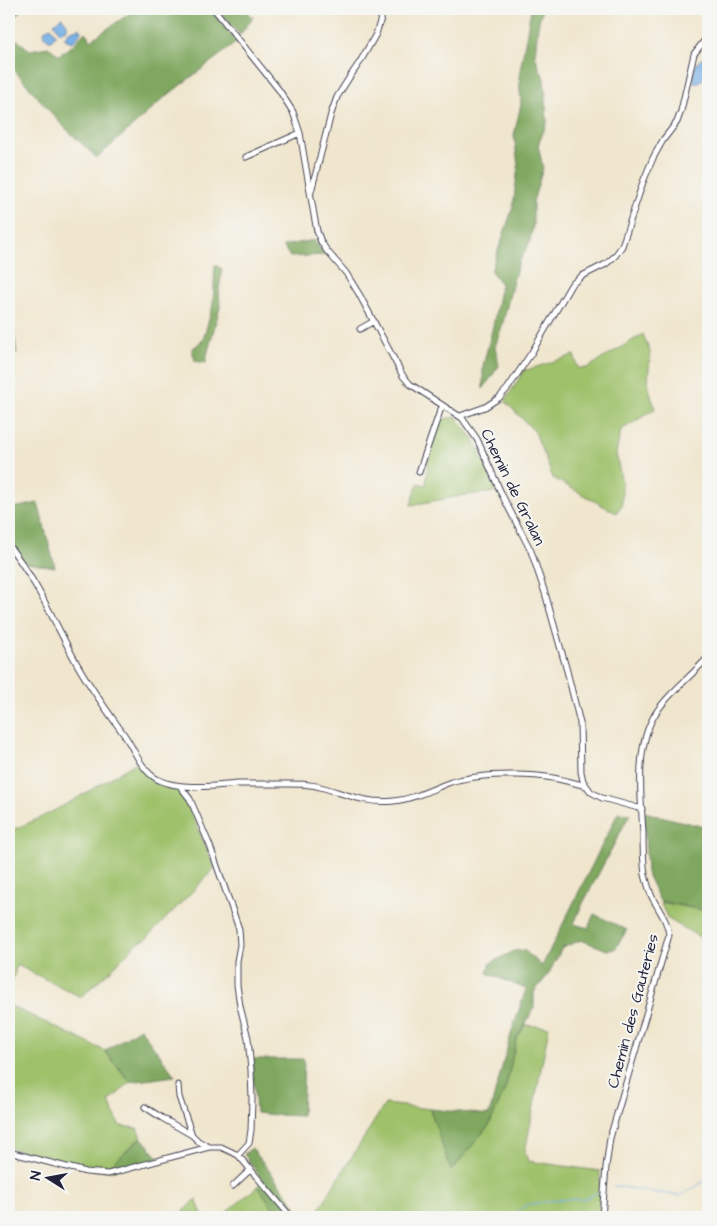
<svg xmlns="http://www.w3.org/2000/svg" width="717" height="1226" font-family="'Architects Daughter',sans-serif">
<rect width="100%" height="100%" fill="#f6f6f2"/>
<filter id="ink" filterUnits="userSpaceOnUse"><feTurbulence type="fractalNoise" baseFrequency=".02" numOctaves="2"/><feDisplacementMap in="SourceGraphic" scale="10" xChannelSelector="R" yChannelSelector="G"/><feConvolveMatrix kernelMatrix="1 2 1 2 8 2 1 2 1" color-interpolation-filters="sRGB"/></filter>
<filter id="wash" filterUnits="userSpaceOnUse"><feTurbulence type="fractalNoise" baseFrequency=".0096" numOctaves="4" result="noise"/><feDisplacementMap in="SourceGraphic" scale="20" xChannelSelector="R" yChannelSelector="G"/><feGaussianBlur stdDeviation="1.12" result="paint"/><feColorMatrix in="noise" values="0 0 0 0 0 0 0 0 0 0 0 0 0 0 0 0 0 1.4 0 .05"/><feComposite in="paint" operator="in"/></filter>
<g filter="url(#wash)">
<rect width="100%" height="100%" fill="#f0e6cd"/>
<path fill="#9fc16b" stroke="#607253" d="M9 302 17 353 9 354Z
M643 334 650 352 648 385 655 409 621 430 616 453 622 483V505L616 513 553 478 535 432 505 401 525 369 527 370 574 355 578 368H587Z
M456 417 473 438 497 492 466 495 411 505 418 483 426 485 428 460 434 438 441 419Z
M137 762 148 776 154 781 174 787 184 796 215 868 147 938 135 945 115 966 81 997 17 965 9 992V831C55 814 95 787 137 762Z
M660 902 708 911V942L668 919Z
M9 1005 105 1051 130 1082 109 1102 120 1126 137 1128 141 1137 106 1170H94L9 1148Z
M525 1025 549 1027 525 1152 528 1161 600 1171V1217H314L385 1104 430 1109 452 1170 489 1125 506 1087 516 1040Z
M258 1186 279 1217H221Z
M196 1199 203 1217H178Z"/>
<path fill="#7fa75f" stroke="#50644d" d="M9 9H23L12 20V36L30 50 48 47 59 55 73 45 85 32 91 40 136 9H210L237 42 164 98 97 158 61 124 9 64Z
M217 9H245L253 17 240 35Z
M531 9H542L538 26 535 55 539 68 544 77 546 105 547 123 538 145 543 168 533 202V227L529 244 518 264 513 281 503 323 495 347 499 366 483 389V366L493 326 501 284 491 271 513 207 518 166 514 135 521 104 519 76Z
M314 240 325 255 290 257 283 246Z
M215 265 222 269 219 289 220 307 206 359V363L195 361 192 349 203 340 213 305Z
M38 503 55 567 25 563 9 543V509Z
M644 812 708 828V911L660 901 647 874Z
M618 813 630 814 581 907 574 924 588 928 594 914 627 930 615 949 607 950 581 940 562 948 548 975 534 992V1007L525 1025 516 1040 506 1087 489 1125 451 1171 430 1109 489 1115 511 1034 526 989 487 973 491 963 514 951 524 950 542 966Z
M140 1028 175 1076 130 1082 105 1051Z
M252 1059H304L302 1116 276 1115 256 1113Z
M141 1137 159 1158 109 1171 106 1170Z
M252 1148 304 1217H279L258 1186 263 1181 244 1154Z"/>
<path fill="#76b0e7" stroke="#4c6991" d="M62 17C65 21 68 23 67 28L60 33 54 23Z
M51 27 56 35 51 40H49L45 37 44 32 46 29Z
M79 28 81 31C79 36 76 40 72 42L65 39V37L69 32Z
M703 58 708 60V75L699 82 694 83C692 75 695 62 703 58Z"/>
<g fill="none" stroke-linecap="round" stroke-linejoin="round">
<path stroke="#76b0e7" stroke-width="1" d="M614 1186 680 1196 708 1179
M511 1217 526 1205 556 1200 585 1199 598 1192"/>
</g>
</g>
<g filter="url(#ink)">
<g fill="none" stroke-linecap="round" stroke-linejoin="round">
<g stroke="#413f51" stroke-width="7">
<path id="minor" d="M214 9 279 90 293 112 300 133 314 215 317 231 321 242 327 251 346 273 359 294 403 376 410 384 462 418 477 439 502 495 531 551 545 593 567 671 580 723 581 772 583 781 591 792 602 798 642 809
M246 157 300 133
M311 192 331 114 337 97 349 78 360 62 376 34 384 9
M360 329 374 321
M460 416 485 407 499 398 508 388 532 352 571 285 582 276 606 264 615 256 622 246 643 182 653 158 663 140 677 122 681 111 694 54 708 36
M419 472 440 411 443 406
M9 546C37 581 55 624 77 664 91 689 108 712 125 736 133 748 139 764 150 774 169 792 213 786 238 784 250 784 263 784 275 784 292 784 308 783 324 788 348 795 368 804 394 801 414 799 432 789 451 782 476 774 527 773 553 778 564 780 575 783 586 786
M180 786 190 799 210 846 239 929 240 945 237 961V985L240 1006 248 1038 251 1070 252 1100 251 1130 249 1143 238 1155
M178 1085 179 1097 192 1135
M145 1107 162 1118 192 1135 198 1141 209 1147
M9 1152 86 1172 108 1174 209 1147H221L238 1155 291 1217
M233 1186 251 1169
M602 1217 606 1167 610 1138 669 935C668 921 658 909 652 897 649 890 647 882 645 875 643 861 643 846 643 833 641 797 635 749 654 716 666 695 692 676 708 657"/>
</g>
<use href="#minor" stroke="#fff" stroke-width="5"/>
</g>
</g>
<g text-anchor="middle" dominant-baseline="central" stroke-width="4" stroke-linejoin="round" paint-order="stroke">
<g font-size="16" fill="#22223b" stroke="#f6f6f2">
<text transform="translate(513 487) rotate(64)">Chemin de Gralan</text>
<text transform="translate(633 1011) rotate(-75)">Chemin des Gauteries</text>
</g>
</g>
<rect width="717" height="1226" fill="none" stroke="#f6f6f2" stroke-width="30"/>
<g transform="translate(48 1178) rotate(281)" stroke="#f6f6f2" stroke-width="4" paint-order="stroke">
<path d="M0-4L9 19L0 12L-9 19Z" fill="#22223b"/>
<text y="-8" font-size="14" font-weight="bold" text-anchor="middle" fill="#22223b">N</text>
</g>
</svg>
